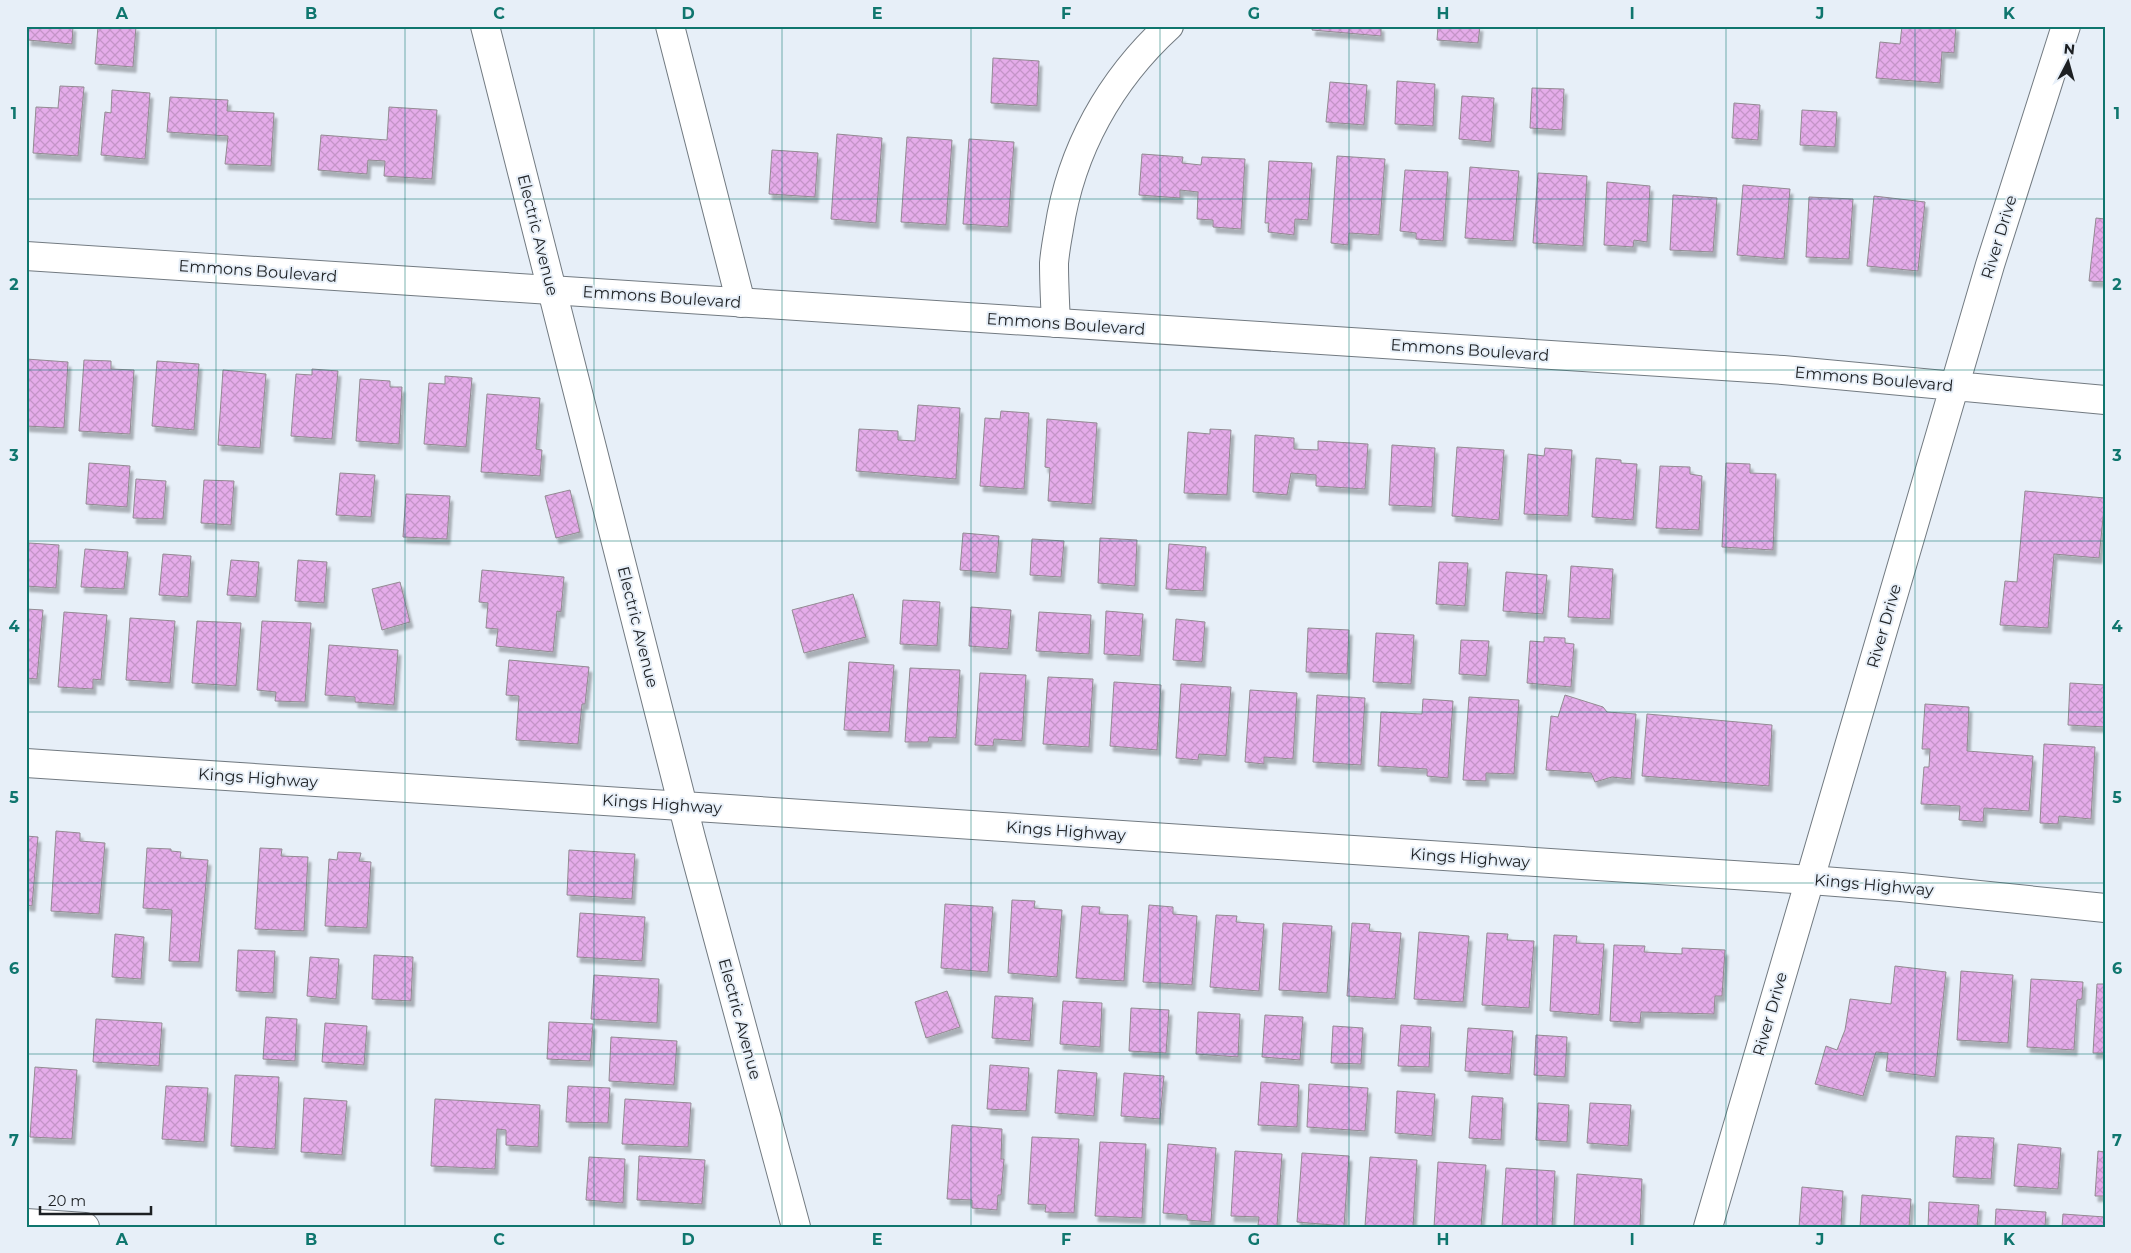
<svg xmlns="http://www.w3.org/2000/svg" width="2131" height="1253" font-family="Montserrat,sans-serif">
<defs>
<pattern id="building-cross-hatch" width="8" height="8" patternUnits="userSpaceOnUse" patternTransform="scale(1.25)"><rect width="8" height="8" fill="#e5acea"/><path d="M0 0l8 8M0 8l8-8" fill="none" stroke="#c494c8"/></pattern>
<filter id="shadow"><feDropShadow dx="3" dy="5.5" stdDeviation="1" flood-color="#0004"/></filter>
</defs>
<rect width="100%" height="100%" fill="#e7eff8"/>
<path fill="url(#building-cross-hatch)" stroke="#928a92" filter="url(#shadow)" d="M29 26H73L72 44 28 40Z
M98 26H136L133 67 95 64Z
M1313 26H1381V36L1312 30Z
M1438 26H1480L1478 43 1437 40Z
M1902 26H1956L1954 53 1942 52 1940 83 1876 78 1880 42 1900 44Z
M993 58 1039 61 1037 106 991 103Z
M1397 81 1435 84 1433 126 1395 124Z
M1330 82 1367 85 1364 125 1326 122Z
M60 86 84 87 78 156 33 153 36 107 58 108Z
M1532 88 1564 89 1562 130 1530 128Z
M112 90 150 93 145 159 101 155 105 112 111 113Z
M1462 96 1494 98 1491 142 1459 139Z
M170 97 228 100 227 111 274 113 271 166 225 164 228 136 167 132Z
M1734 103 1760 105 1758 140 1732 138Z
M389 107 437 110 432 179 384 176 385 161 368 160 367 174 318 170 321 135 387 140Z
M1802 110 1837 112 1835 147 1800 145Z
M837 134 882 138 876 223 831 219Z
M907 137 952 140 946 225 901 222Z
M969 139 1014 142 1008 227 963 224Z
M772 150 818 153 815 197 769 194Z
M1142 154 1183 157 1182 163 1201 165 1202 157 1245 159 1241 229 1213 227V220L1197 219 1198 192 1180 190V198L1139 195Z
M1337 156 1385 159 1379 235 1349 233 1348 245 1331 243Z
M1269 161 1312 163 1308 220 1295 219 1294 235 1268 232 1269 223H1265Z
M1470 167 1519 171 1513 241 1465 238Z
M1405 170 1448 172 1443 241 1416 239V233L1400 231Z
M1538 173 1587 176 1583 246 1533 243Z
M1607 182 1650 186 1647 242 1634 240 1633 247 1604 245Z
M1743 185 1790 189 1784 259 1737 255Z
M1673 195 1717 198 1713 252 1670 250Z
M1874 196 1925 202 1918 271 1867 266Z
M1809 197 1853 199 1849 259 1806 257Z
M2096 218 2105 219V282L2089 281Z
M26 359 68 362 64 428 26 426Z
M84 360 111 361V369L134 370 130 434 79 431Z
M157 361 199 364 194 430 152 426Z
M312 369 338 371 332 439 291 436 296 374 312 375Z
M223 370 266 374 260 448 218 445Z
M445 376 472 378 466 447 424 444 429 383 445 384Z
M360 379 390 381V387H402L399 444 356 441Z
M487 394 540 398 536 449 542 450 540 476 481 472Z
M918 405 960 408 956 479 856 471 859 429 898 431V440L915 441Z
M1001 411 1029 413 1024 489 980 486 985 418 1000 419Z
M1047 419 1097 423 1092 504 1048 501 1050 468 1045 467Z
M1210 429 1231 430 1227 495 1184 493 1188 432 1210 434Z
M1255 435 1294 438V449L1318 450V441L1368 444 1365 489 1316 486V475L1291 473 1287 495 1253 492Z
M1392 445 1435 448 1432 507 1389 505Z
M1457 447 1504 450 1499 520 1452 516Z
M1545 448 1572 450 1568 516 1524 514 1528 454 1544 456Z
M1596 458 1621 460V463L1637 464 1633 520 1592 517Z
M89 463 130 466 127 507 86 504Z
M1726 463 1750 464V473L1776 474 1773 550 1722 547Z
M1660 466 1690 467V474L1702 476 1699 530 1656 528Z
M340 473 375 475 371 517 336 515Z
M136 479 166 481 163 519 133 518Z
M204 480 234 481 231 525 201 523Z
M570 490 580 532 556 538 545 496Z
M2025 491 2105 498 2099 558 2054 554 2048 628 2000 625 2005 581 2017 582Z
M406 494 450 496 447 539 403 537Z
M963 533 999 536 996 573 960 570Z
M1100 538 1137 540 1135 586 1098 583Z
M1032 539 1064 541 1061 577 1030 575Z
M29 543 59 545 56 588 26 586Z
M1169 544 1206 547 1203 591 1166 589Z
M85 549 128 552 124 589 81 587Z
M163 554 191 556 188 597 159 595Z
M231 560 259 562 256 597 227 595Z
M298 560 327 562 324 603 295 601Z
M1439 562 1468 563 1465 606 1436 604Z
M1571 566 1613 569 1610 619 1568 617Z
M482 570 564 577 561 612 557 611 553 652 496 646 498 629 486 628 488 603 479 602Z
M1506 572 1547 575 1543 614 1503 611Z
M400 582 410 622 382 630 372 589Z
M853 594 866 637 804 653 792 610Z
M903 600 940 602 937 646 900 644Z
M971 607 1011 610 1008 649 969 646Z
M26 609 43 610 37 679 26 678Z
M1106 611 1143 614 1140 656 1104 654Z
M64 612 107 615 101 680 93 679V689L58 687Z
M1039 612 1091 615 1089 654 1036 651Z
M130 618 175 621 170 683 126 680Z
M1176 619 1205 622 1202 662 1173 660Z
M197 621 241 623 236 686 192 683Z
M262 621 311 623 305 702 275 701 276 692 257 690Z
M1308 628 1349 630 1347 674 1306 672Z
M1376 633 1414 635 1411 684 1373 682Z
M1544 637 1565 638V643L1574 644 1571 687 1527 683 1530 641 1544 642Z
M1461 640 1489 641 1486 676 1459 674Z
M329 645 398 650 394 705 355 702V697L325 695Z
M509 660 589 667 585 704H582L578 744 516 740 519 696 506 695Z
M849 662 894 665 889 732 844 730Z
M910 668 960 670 956 738 929 737 928 742H905Z
M980 673 1026 675 1022 741 994 739 993 746 975 745Z
M1048 677 1093 679 1089 747 1043 744Z
M1114 682 1161 685 1157 750 1110 746Z
M2070 683 2105 685V727L2068 725Z
M1181 684 1231 687 1226 756 1199 754 1198 760 1176 758Z
M1250 690 1297 693 1293 759 1264 757V764L1245 762Z
M1317 695 1365 698 1361 765 1313 762Z
M1565 695 1603 707 1607 712 1636 714 1631 779 1612 777 1595 782 1591 773 1546 770 1551 716 1558 717Z
M1469 697 1519 700 1514 774 1486 773V781L1463 780Z
M1423 699 1453 701 1448 778 1427 776V769L1378 766 1381 712 1422 714Z
M1925 704 1969 707 1967 751 2033 756 2029 811 1984 808 1983 822 1959 820 1960 806 1921 804 1924 767H1929L1930 749H1922Z
M1647 714 1772 725 1769 786 1642 776Z
M2044 744 2095 747 2091 819 2059 816 2058 824 2040 823Z
M56 831 80 833V841L105 843 99 914 51 911Z
M26 836 38 837 32 906 26 905Z
M147 848 171 849V851L181 852 180 858 208 860 199 962 169 961 172 910 143 908Z
M260 848 282 849 281 856 308 857 304 931 255 929Z
M569 850 635 854 632 899 567 895Z
M338 852 361 853 359 861 371 862 367 928 325 926 329 859 337 860Z
M1012 900 1035 901 1034 908 1062 910 1057 977 1008 973Z
M945 904 993 907 988 972 941 968Z
M1149 905 1173 907V914L1197 916 1192 985 1143 982Z
M1082 906 1100 907 1099 914 1128 915 1124 981 1076 978Z
M580 913 645 917 642 961 577 957Z
M1216 915 1237 916 1236 922 1264 924 1259 991 1210 987Z
M1283 923 1332 926 1327 993 1279 990Z
M1352 923 1370 924 1369 931 1401 933 1395 999 1347 996Z
M1419 932 1469 936 1463 1002 1414 999Z
M1487 933 1508 934 1507 940 1534 941 1529 1008 1482 1005Z
M115 934 144 937 141 979 112 977Z
M1554 935 1577 936 1576 943 1604 944 1599 1015 1550 1011Z
M1614 945 1645 946 1644 952 1682 954V948L1725 950 1722 996H1715L1714 1014 1641 1012 1640 1023 1610 1021Z
M238 950 275 951 273 993 236 991Z
M374 955 413 957 411 1001 372 999Z
M310 957 339 959 336 999 307 996Z
M1895 966 1946 972 1935 1077 1886 1071 1888 1053 1876 1052 1863 1096 1815 1084 1826 1046 1837 1050 1845 1030 1850 999 1891 1004Z
M1961 971 2013 975 2008 1043 1957 1040Z
M594 975 659 979 657 1023 591 1019Z
M2031 979 2083 982 2082 999 2077 1000 2074 1050 2027 1047Z
M2097 984H2105V1053H2093Z
M947 991 960 1027 926 1038 915 1002Z
M995 996 1033 998 1030 1041 992 1038Z
M1063 1001 1102 1003 1100 1047 1060 1044Z
M1131 1008 1169 1010 1166 1053 1129 1051Z
M1198 1012 1240 1014 1238 1057 1196 1054Z
M1265 1015 1303 1017 1300 1060 1262 1057Z
M266 1017 297 1019 295 1061 263 1059Z
M96 1019 162 1023 159 1066 93 1062Z
M549 1022 593 1024 590 1061 547 1059Z
M325 1023 367 1026 364 1065 322 1062Z
M1401 1025 1431 1027 1429 1067 1398 1066Z
M1333 1026 1363 1028 1361 1064 1331 1063Z
M1468 1028 1513 1031 1510 1074 1465 1071Z
M1536 1035 1567 1037 1565 1077 1534 1075Z
M611 1037 677 1041 674 1085 609 1081Z
M990 1065 1029 1068 1026 1111 987 1109Z
M35 1067 77 1070 72 1139 30 1137Z
M1058 1070 1097 1073 1094 1116 1055 1113Z
M1124 1073 1164 1076 1160 1119 1121 1116Z
M235 1075 279 1077 275 1149 231 1146Z
M1261 1082 1299 1085 1297 1127 1258 1125Z
M1309 1084 1368 1088 1365 1131 1307 1127Z
M166 1086 208 1088 204 1142 162 1139Z
M568 1086 610 1088 608 1123 566 1122Z
M1397 1091 1435 1094 1432 1136 1395 1133Z
M1472 1096 1503 1098 1501 1140 1469 1138Z
M304 1098 347 1101 342 1155 301 1152Z
M435 1099 540 1105 538 1147 506 1145V1130L497 1129 495 1169 431 1166Z
M625 1099 691 1103 688 1147 622 1144Z
M1538 1103 1569 1105 1567 1142 1536 1140Z
M1590 1103 1631 1105 1628 1146 1587 1143Z
M952 1125 1002 1129 1001 1159H1004L1001 1195H998L997 1210 972 1208V1200L947 1199Z
M1956 1136 1994 1138 1991 1179 1953 1177Z
M1032 1137 1079 1139 1074 1213 1045 1212 1046 1205 1028 1204Z
M1100 1142 1146 1144 1142 1218 1095 1216Z
M1168 1144 1216 1148 1211 1222 1187 1220V1215L1163 1213Z
M2018 1144 2061 1148 2058 1189 2014 1186Z
M1235 1151 1282 1154 1277 1226 1258 1225 1259 1217 1231 1216Z
M2098 1151 2105 1152V1196H2095Z
M1302 1153 1349 1156 1344 1226 1297 1222Z
M639 1156 705 1160 702 1204 637 1200Z
M589 1157 625 1159 623 1203 586 1200Z
M1370 1157 1417 1160 1413 1227 1365 1226Z
M1438 1162 1486 1165 1481 1227H1434Z
M1506 1168 1555 1171 1552 1227H1502Z
M1577 1174 1642 1179 1640 1227H1574Z
M1802 1187 1843 1191 1841 1227H1799Z
M1862 1195 1911 1199 1909 1227H1860Z
M1929 1202 1979 1205 1977 1227H1928Z
M1996 1209 2046 1212 2045 1227H1995Z
M2063 1214 2105 1217V1227H2062Z"/>
<g fill="none" stroke-linecap="round" stroke-linejoin="round">
<g stroke="#727a81" stroke-width="30">
<path id="minor" d="M485 26 691 838 796 1227
M670 26 741 303
M1056 323C1055 303 1054 283 1054 263 1055 251 1057 240 1059 229 1071 150 1110 80 1169 26
M26 763 1810 880 1901 887 2105 908
M26 1223 85 1227"/>
</g>
<g stroke="#727a81" stroke-width="30">
<path id="tertiary" d="M26 256 1783 370 2105 400
M1708 1227 1990 265 2066 26"/>
</g>
<use href="#minor" stroke="#fff" stroke-width="28"/>
<use href="#tertiary" stroke="#fff" stroke-width="28"/>
</g>
<path fill="none" stroke="#0f766e" stroke-width="1" stroke-opacity="0.55" d="M216 26V1227M405 26V1227M594 26V1227M782 26V1227M971 26V1227M1160 26V1227M1349 26V1227M1537 26V1227M1726 26V1227M1915 26V1227M26 199H2105M26 370H2105M26 541H2105M26 712H2105M26 883H2105M26 1054H2105"/>
<g text-anchor="middle" dominant-baseline="central" stroke-width="4" stroke-linejoin="round" paint-order="stroke">
<g font-size="16" fill="#1d2023" stroke="#e7eff8">
<text transform="translate(538 235) rotate(76)">Electric Avenue</text>
<text transform="translate(1999 237) rotate(-73)">River Drive</text>
<text transform="translate(258 271) rotate(4)">Emmons Boulevard</text>
<text transform="translate(662 297) rotate(4)">Emmons Boulevard</text>
<text transform="translate(1066 324) rotate(4)">Emmons Boulevard</text>
<text transform="translate(1470 350) rotate(4)">Emmons Boulevard</text>
<text transform="translate(1874 379) rotate(5)">Emmons Boulevard</text>
<text transform="translate(1884 626) rotate(-74)">River Drive</text>
<text transform="translate(638 627) rotate(76)">Electric Avenue</text>
<text transform="translate(258 778) rotate(4)">Kings Highway</text>
<text transform="translate(662 804) rotate(4)">Kings Highway</text>
<text transform="translate(1066 831) rotate(4)">Kings Highway</text>
<text transform="translate(1470 858) rotate(4)">Kings Highway</text>
<text transform="translate(1874 885) rotate(5)">Kings Highway</text>
<text transform="translate(1770 1014) rotate(-74)">River Drive</text>
<text transform="translate(740 1019) rotate(75)">Electric Avenue</text>
</g>
</g>
<rect width="2131" height="1253" fill="none" stroke="#e7eff8" stroke-width="55"/>
<g transform="translate(2068 62) rotate(6)" stroke="#e7eff8" stroke-width="4" paint-order="stroke">
<path d="M0-4L9 19L0 12L-9 19Z" fill="#1d2023"/>
<text y="-8" font-size="14" font-weight="bold" text-anchor="middle" fill="#1d2023">N</text>
</g>
<path d="M40 1206v8h111v-8" fill="none" stroke="#1d2023" stroke-width="2.5"/>
<text x="48" y="1206" font-size="15" fill="#1d2023" stroke="#e7eff8" stroke-width="4" paint-order="stroke">20 m</text>
<rect x="28" y="28" width="2076" height="1198" fill="none" stroke="#0f766e" stroke-width="2"/>
<g font-size="16" text-anchor="middle" font-weight="bold" fill="#0f766e">
<text x="122" y="19">A</text>
<text x="311" y="19">B</text>
<text x="499" y="19">C</text>
<text x="688" y="19">D</text>
<text x="877" y="19">E</text>
<text x="1066" y="19">F</text>
<text x="1254" y="19">G</text>
<text x="1443" y="19">H</text>
<text x="1632" y="19">I</text>
<text x="1820" y="19">J</text>
<text x="2009" y="19">K</text>
<text x="14" y="119">1</text>
<text x="2117" y="119">1</text>
<text x="14" y="290">2</text>
<text x="2117" y="290">2</text>
<text x="14" y="461">3</text>
<text x="2117" y="461">3</text>
<text x="14" y="632">4</text>
<text x="2117" y="632">4</text>
<text x="14" y="803">5</text>
<text x="2117" y="803">5</text>
<text x="14" y="974">6</text>
<text x="2117" y="974">6</text>
<text x="14" y="1146">7</text>
<text x="2117" y="1146">7</text>
<text x="122" y="1245">A</text>
<text x="311" y="1245">B</text>
<text x="499" y="1245">C</text>
<text x="688" y="1245">D</text>
<text x="877" y="1245">E</text>
<text x="1066" y="1245">F</text>
<text x="1254" y="1245">G</text>
<text x="1443" y="1245">H</text>
<text x="1632" y="1245">I</text>
<text x="1820" y="1245">J</text>
<text x="2009" y="1245">K</text>
</g>
</svg>
